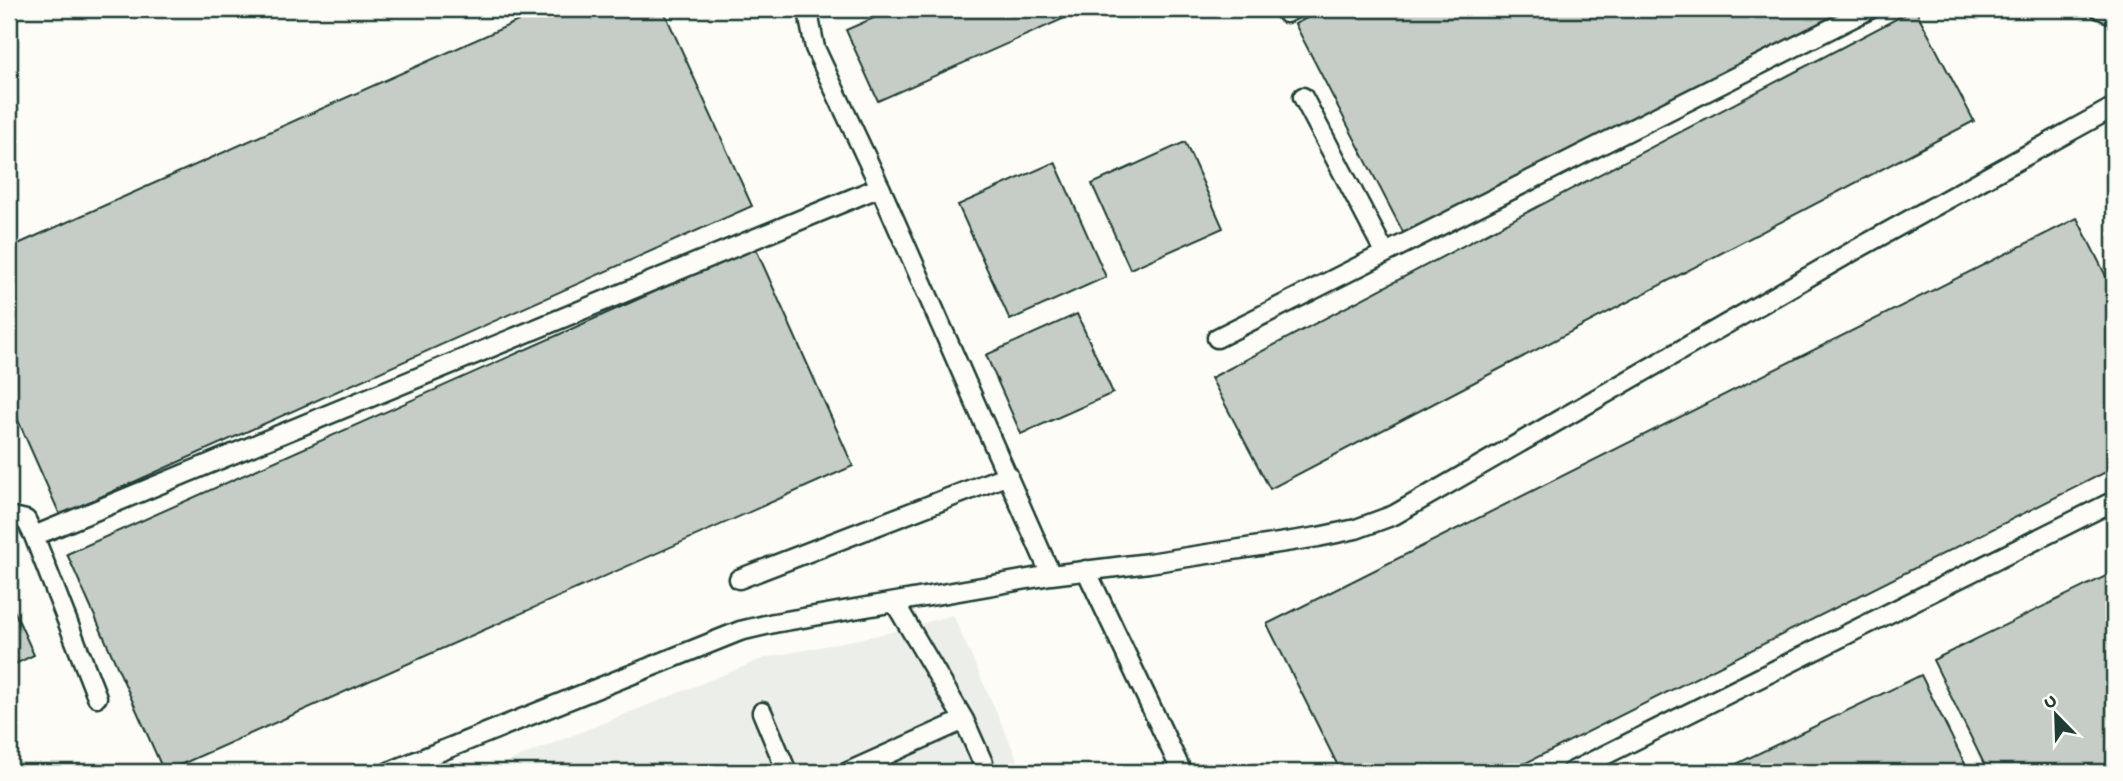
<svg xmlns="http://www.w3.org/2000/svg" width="2123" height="781" font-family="'Gochi Hand',sans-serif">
<rect width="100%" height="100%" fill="#fdfcf7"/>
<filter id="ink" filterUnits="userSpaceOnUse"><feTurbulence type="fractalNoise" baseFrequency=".0143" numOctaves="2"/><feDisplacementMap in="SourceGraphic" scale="14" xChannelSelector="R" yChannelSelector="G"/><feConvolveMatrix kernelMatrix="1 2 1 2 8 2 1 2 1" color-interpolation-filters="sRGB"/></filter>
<g filter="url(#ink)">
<path fill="#eceee9" d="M953 615 1023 772H482L765 658 888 633Z"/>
<path fill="#c6cdc7" stroke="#1f3d34" stroke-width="2" d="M545 9H663L752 206 60 515 9 400V248Z
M894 9H1085L878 101 846 30Z
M1324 9H1846L1406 238 1295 24Z
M1915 9 1974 121 1270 489 1211 378Z
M1185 142 1223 228 1130 269 1092 184Z
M1055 162 1106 277 1010 320 958 205Z
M2077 218 2114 292V468L1508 772H1341L1267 624Z
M755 247 853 466 164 772 67 554Z
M1077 314 1113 393 1021 434 986 355Z
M2114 572V772H1988L1933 660Z
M9 599 34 655 9 667Z
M1921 675 1969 772H1720Z"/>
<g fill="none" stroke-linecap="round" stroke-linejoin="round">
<g stroke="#1f3d34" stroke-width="23">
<path id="service" d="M809 9 810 23 815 48 880 187 1051 575
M2100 9 2114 15
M1286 13 1294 9
M1303 97 1385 253
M1217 338 1870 9
M9 516 26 520 34 536 880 187
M34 536 97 697
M1086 570 1182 772
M739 579 1008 475
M895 603 964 720 987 772
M762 712 787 772
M389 772 740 631 774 623 1051 575 1149 563 1318 537 1356 529 1394 515 1855 250 2114 107
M848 772 964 720
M1571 772 2114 501"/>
</g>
<use href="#service" stroke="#fdfcf7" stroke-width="18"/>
</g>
</g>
<rect width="2123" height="781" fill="none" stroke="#fdfcf7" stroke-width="35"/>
<rect x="18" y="18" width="2088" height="746" fill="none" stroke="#1f3d34" stroke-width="2.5" filter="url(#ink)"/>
<g transform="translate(2056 715) rotate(337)" stroke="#fdfcf7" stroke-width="5" paint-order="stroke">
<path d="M0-5L12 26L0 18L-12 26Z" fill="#1f3d34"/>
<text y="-10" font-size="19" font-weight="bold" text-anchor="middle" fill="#1f3d34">U</text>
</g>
</svg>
